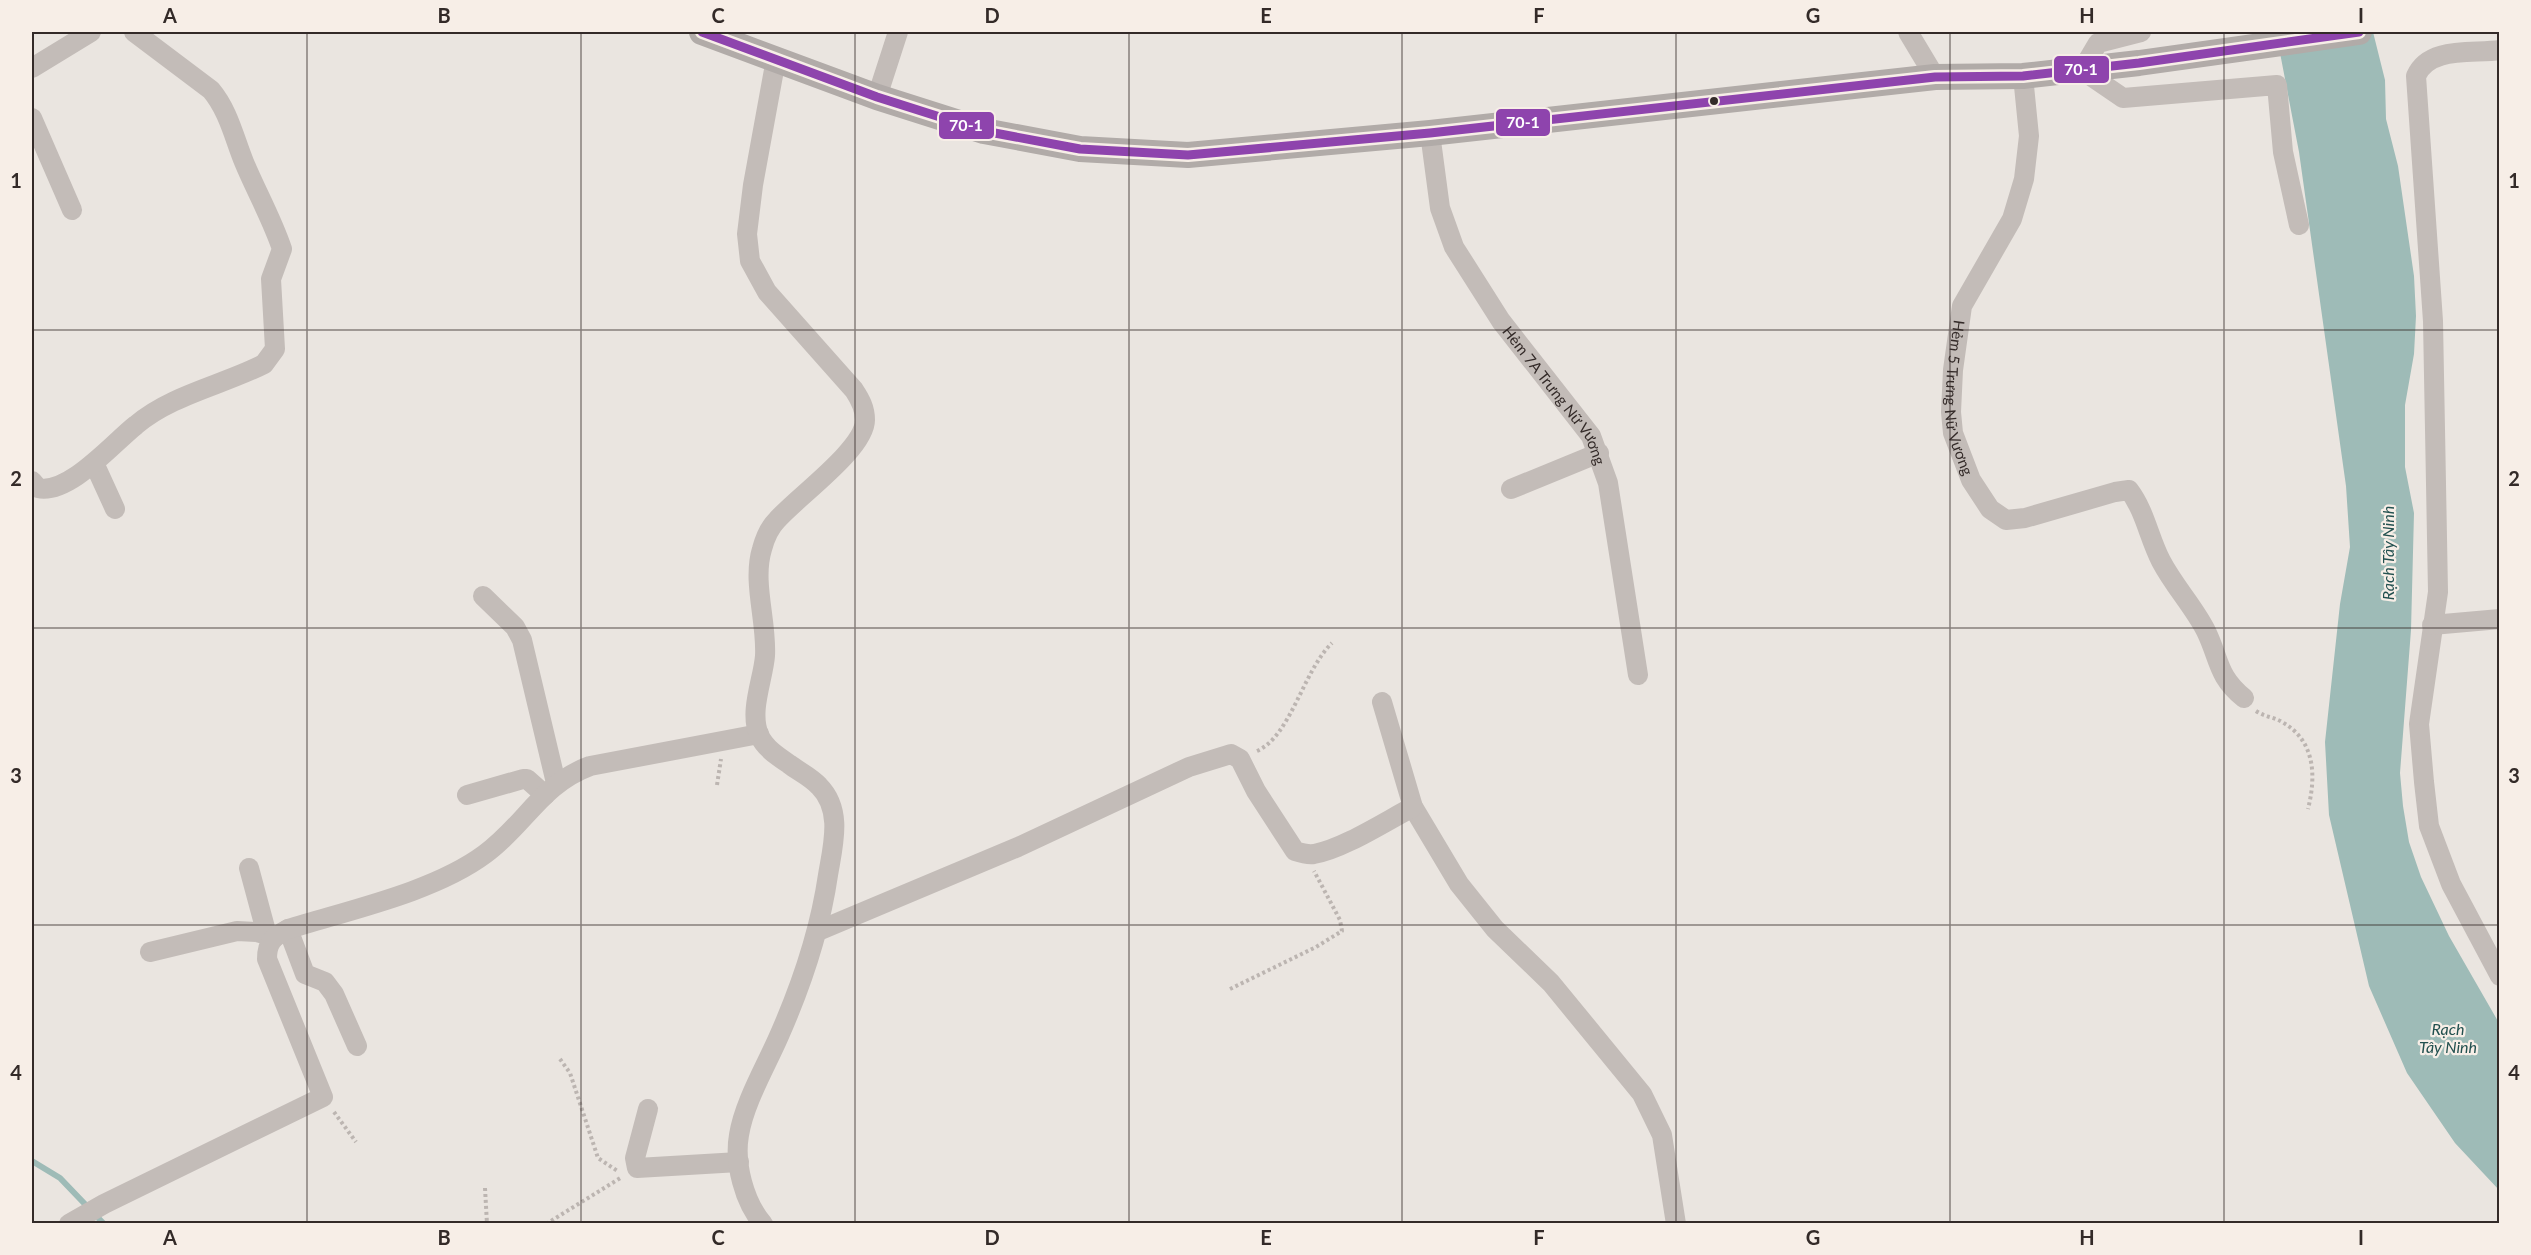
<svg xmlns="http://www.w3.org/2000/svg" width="2531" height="1255" font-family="Lato,sans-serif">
<rect width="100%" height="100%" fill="#eae5e0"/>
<path fill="#9ebbb7" d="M2276 32H2373L2385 80 2386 119 2398 166 2414 276 2416 316 2414 354 2405 405V467L2414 513 2411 630 2400 773 2403 806 2409 842 2421 877 2449 936 2499 1023V1190L2455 1143 2407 1073 2369 986 2329 815 2325 742 2340 604 2350 547 2346 486 2299 152Z"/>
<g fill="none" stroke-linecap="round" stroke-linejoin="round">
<path stroke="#9ebbb7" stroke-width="6" d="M32 1161 60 1178 104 1224"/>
<path stroke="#bcb5b1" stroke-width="4" stroke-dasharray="3 3" stroke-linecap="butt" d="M2256 711C2265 717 2274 717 2282 722 2316 741 2316 777 2308 809
M1257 751C1291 736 1303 671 1332 643
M717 785 721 759
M1230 989 1316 947 1342 931 1340 920 1314 871
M560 1059 570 1073 598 1158 619 1172
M334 1112 356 1142
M485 1188 487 1224
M546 1224 622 1177"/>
<g stroke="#c3bcb8" stroke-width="20">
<path d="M1908 32 1935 77"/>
<path d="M2141 32 2098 43 2082 70 2123 98 2277 85 2283 152 2299 225"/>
<path d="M2500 50C2472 54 2429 46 2416 76L2433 321 2438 592 2419 724 2424 782 2429 826 2451 884 2500 976"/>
<path d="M32 68 91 32"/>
<path id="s1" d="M2023 76 2029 136 2024 179 2012 219 1962 306 1953 370 1951 412 1953 433 1971 480 1990 509 2006 520 2025 518 2115 492 2129 490C2145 511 2149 538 2161 561 2174 586 2194 607 2206 631 2220 660 2217 676 2244 698"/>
<path d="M877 97 898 32"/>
<path d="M32 118 72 210"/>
<path id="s2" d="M1430 133 1440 208 1454 247 1501 321 1591 436 1608 483 1638 675"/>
<path d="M94 463 115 509"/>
<path d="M32 481 38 488C69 495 113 443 136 425 171 395 223 385 264 364L275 349 271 279 282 249C272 219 256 191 244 162 234 137 228 110 211 90L134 32"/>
<path d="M1511 489 1599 453"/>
<path d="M483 596 515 627 522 640 556 783"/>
<path d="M2432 625 2500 619"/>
<path d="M1382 702 1413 807 1459 884 1495 929 1551 983 1642 1094 1662 1135 1676 1224"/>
<path d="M467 795 523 779H527L545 795"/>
<path d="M249 868 267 935"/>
<path d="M288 929 305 974 325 982 334 994 357 1046"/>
<path d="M818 931 1018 847 1189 767 1231 754 1240 759 1256 791 1295 851C1301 853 1307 855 1314 854 1343 849 1386 821 1413 807"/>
<path d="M150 952 237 931 257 932 275 937"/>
<path d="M648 1109 635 1158 637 1168 739 1162"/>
<path d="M69 1224 104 1204 323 1097 267 959C267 942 273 937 288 929 349 910 434 892 485 854 525 825 541 784 590 766L759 734"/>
<path d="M763 1224C744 1202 734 1163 739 1135 744 1103 766 1066 779 1036 802 984 820 930 828 875 833 845 843 810 819 786 811 777 798 771 789 764 777 756 765 748 759 735 749 711 763 680 765 656 767 621 752 582 762 549 765 538 769 528 777 520 797 497 865 449 865 420 865 408 860 399 854 390L767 292 750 261 747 234 753 185 776 59"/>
</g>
<path stroke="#b1aba8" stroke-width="26" d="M702 32 877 97 984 131 1080 149 1188 155 1430 133 1935 77 2023 76 2139 63 2359 32"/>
<g stroke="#f7eee7" stroke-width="14">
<path id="bus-1" d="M702 32 877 97 984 131 1080 149 1188 155 1430 133 1935 77 2023 76 2139 63 2359 32"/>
</g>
<use href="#bus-1" stroke="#8e44ad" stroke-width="9"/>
</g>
<path fill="none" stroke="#332a28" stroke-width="1.5" stroke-opacity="0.55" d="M307 32V1224M581 32V1224M855 32V1224M1129 32V1224M1402 32V1224M1676 32V1224M1950 32V1224M2224 32V1224M32 330H2500M32 628H2500M32 925H2500"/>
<circle fill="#332a28" stroke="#f7eee7" stroke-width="2" cx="1714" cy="101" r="5"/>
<g text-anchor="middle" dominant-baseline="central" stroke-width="4.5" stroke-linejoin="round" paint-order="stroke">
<g font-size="15" fill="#332a28" stroke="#f7eee7">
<text stroke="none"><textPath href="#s1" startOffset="339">Hẻm 5 Trưng Nữ Vương</textPath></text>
<text stroke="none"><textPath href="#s2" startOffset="297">Hẻm 7A Trưng Nữ Vương</textPath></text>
</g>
<g font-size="16" font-style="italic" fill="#22504f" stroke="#f7eee7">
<text transform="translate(2387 553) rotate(-90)">Rạch Tây Ninh</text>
<text x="2448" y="1028">Rạch<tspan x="2448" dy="18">Tây Ninh</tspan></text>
</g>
</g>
<g stroke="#f7eee7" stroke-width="2">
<rect x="2053" y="55" width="57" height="29" rx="6" fill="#8e44ad"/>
<rect x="1495" y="108" width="56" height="29" rx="6" fill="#8e44ad"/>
<rect x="938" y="111" width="57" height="29" rx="6" fill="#8e44ad"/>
</g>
<g font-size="16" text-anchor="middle" font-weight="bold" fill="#fff">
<text x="2081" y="75">70-1</text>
<text x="1523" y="128">70-1</text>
<text x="966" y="131">70-1</text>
</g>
<rect width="2531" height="1255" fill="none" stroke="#f7eee7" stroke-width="66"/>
<rect x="33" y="33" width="2465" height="1189" fill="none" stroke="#332a28" stroke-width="2"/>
<g font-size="20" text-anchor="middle" font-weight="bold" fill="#332a28">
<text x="170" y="23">A</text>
<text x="444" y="23">B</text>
<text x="718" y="23">C</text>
<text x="992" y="23">D</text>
<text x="1266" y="23">E</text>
<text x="1539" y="23">F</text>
<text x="1813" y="23">G</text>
<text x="2087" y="23">H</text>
<text x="2361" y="23">I</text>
<text x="16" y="188">1</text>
<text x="2514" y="188">1</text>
<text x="16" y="486">2</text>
<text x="2514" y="486">2</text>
<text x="16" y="783">3</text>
<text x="2514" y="783">3</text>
<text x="16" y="1080">4</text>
<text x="2514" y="1080">4</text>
<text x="170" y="1245">A</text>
<text x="444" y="1245">B</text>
<text x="718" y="1245">C</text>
<text x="992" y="1245">D</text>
<text x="1266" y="1245">E</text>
<text x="1539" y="1245">F</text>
<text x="1813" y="1245">G</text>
<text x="2087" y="1245">H</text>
<text x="2361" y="1245">I</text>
</g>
</svg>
